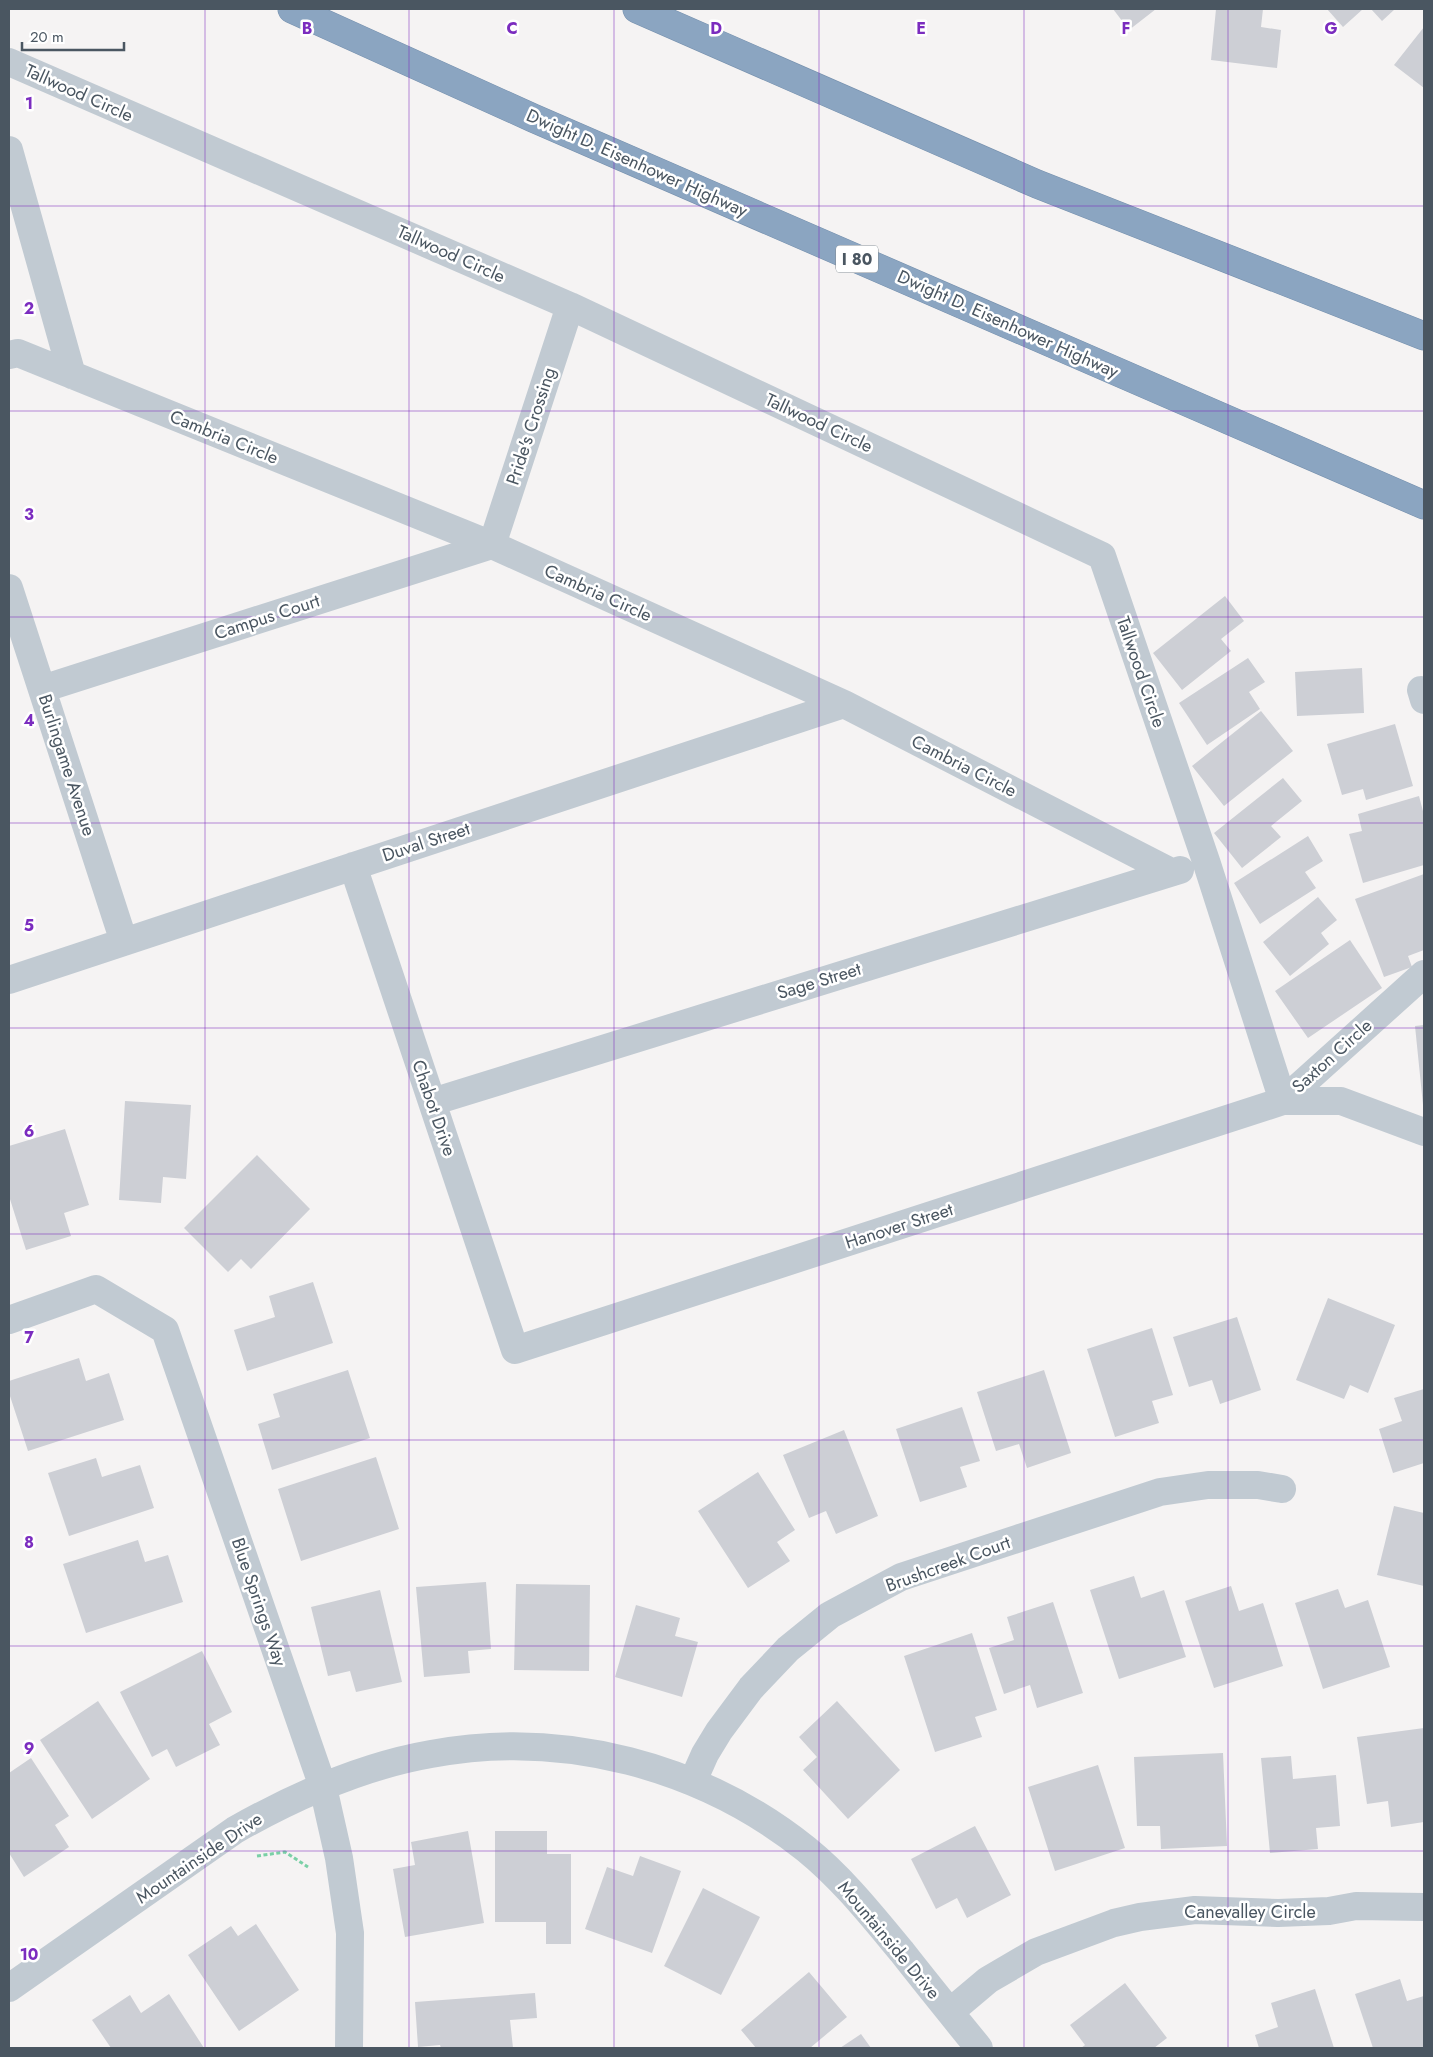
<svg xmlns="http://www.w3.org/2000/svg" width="1433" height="2057" font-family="Jost,sans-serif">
<rect width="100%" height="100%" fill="#f5f3f3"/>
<path fill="#cdcfd5" d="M1113 9H1156L1129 30Z
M1216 9H1263L1261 27 1281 30 1277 68 1211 60Z
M1327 9H1363L1343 27Z
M1371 9H1395L1382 21Z
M1424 27V88L1394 65Z
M1225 596 1244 621 1221 639 1231 651 1182 690 1153 653Z
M1248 658 1265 682 1249 692 1260 709 1207 745 1179 703Z
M1362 668 1364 713 1297 716 1295 672Z
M1261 711 1293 751 1224 806 1192 766Z
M1395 724 1413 786 1366 800 1363 789 1342 795 1327 744Z
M1283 778 1302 801 1271 826 1281 837 1242 868 1214 833Z
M1419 796 1424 815V865L1363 883 1349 834 1362 831 1358 814Z
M1308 836 1323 861 1305 872 1316 888 1260 924 1234 883Z
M1424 874V950L1408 956 1412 967 1384 977 1355 899Z
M1318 897 1337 920 1321 933 1329 944 1290 976 1263 942Z
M1350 940 1382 988 1308 1038 1275 991Z
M1424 1025V1105H1423L1415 1026Z
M125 1101 191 1105 186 1179 163 1177 161 1203 119 1200Z
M65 1129 89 1205 64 1213 71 1236 26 1250 9 1196V1146Z
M257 1155 310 1209 251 1269 241 1259 228 1272 184 1228Z
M313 1282 333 1343 247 1371 234 1330 275 1317 269 1296Z
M1328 1298 1395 1325 1368 1393 1350 1385 1344 1399 1296 1380Z
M1237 1317 1261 1390 1220 1404 1212 1380 1189 1387 1173 1337Z
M1152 1328 1173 1395 1152 1401 1159 1423 1115 1437 1087 1349Z
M79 1358 86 1381 109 1373 124 1420 28 1451 9 1393V1381Z
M348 1370 370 1438 272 1470 258 1424 280 1417 273 1394Z
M1044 1370 1071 1453 1027 1468 1019 1444 996 1451 977 1392Z
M1424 1389V1463L1393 1473 1379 1429 1402 1421 1394 1398Z
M962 1407 980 1461 960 1467 967 1487 920 1502 896 1429Z
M844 1430 878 1516 836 1534 826 1511 809 1518 783 1455Z
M376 1457 399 1529 301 1561 278 1489Z
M96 1458 102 1477 140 1465 154 1508 69 1536 48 1473Z
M758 1472 795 1530 777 1542 790 1561 748 1588 698 1511Z
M1394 1506 1424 1513V1586L1377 1575Z
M138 1540 145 1562 168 1555 183 1602 86 1633 63 1564Z
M1134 1576 1141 1598 1164 1590 1186 1657 1119 1679 1090 1590Z
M486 1582 491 1649 468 1651 470 1673 424 1677 416 1587Z
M516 1584 590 1585 589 1671 514 1670Z
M1231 1586 1239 1611 1263 1603 1283 1666 1214 1688 1185 1601Z
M1338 1589 1345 1608 1368 1600 1390 1667 1323 1689 1295 1603Z
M380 1590 402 1682 356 1692 350 1671 328 1676 311 1607Z
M1053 1602 1083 1693 1037 1708 1030 1685 1004 1694 989 1648 1014 1640 1007 1617Z
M636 1605 680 1618 675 1636 698 1642 682 1697 615 1677Z
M972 1633 997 1710 975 1717 982 1737 935 1752 904 1656Z
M202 1651 232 1712 209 1724 220 1745 176 1767 167 1749 152 1757 120 1692Z
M98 1701 150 1779 92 1819 40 1740Z
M837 1701 900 1770 848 1819 803 1770 817 1757 799 1737Z
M1424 1728V1822L1391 1827 1388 1801 1367 1804 1357 1737Z
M1223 1753 1227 1846 1161 1849 1160 1826H1137L1134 1757Z
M1291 1756 1293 1779 1336 1775 1340 1826 1316 1828 1318 1849 1270 1853 1261 1758Z
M31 1758 69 1816 55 1825 69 1847 24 1877 9 1853V1773Z
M1098 1765 1125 1848 1055 1871 1028 1787Z
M975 1826 1011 1895 967 1918 957 1898 936 1909 911 1859Z
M468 1831 484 1923 405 1937 393 1869 415 1865 411 1842Z
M495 1831H547V1854H571V1944H546V1922H495Z
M640 1856 681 1871 652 1953 585 1929 607 1867 633 1876Z
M703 1888 760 1917 721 1995 664 1966Z
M256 1924 299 1990 239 2031 188 1955 231 1926 238 1936Z
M809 1972 847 2017 810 2048H756L741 2030Z
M1400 1979 1407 2001 1424 1996V2048H1373L1355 1994Z
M1125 1983 1167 2038 1154 2048H1081L1085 2045 1070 2025Z
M1315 1989 1334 2048H1259L1255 2035 1278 2027 1271 2003Z
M535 1993 537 2018 510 2020 513 2048H441L440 2045 418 2047 415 2002Z
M169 1994 204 2048H111L92 2020 130 1995 141 2013Z
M861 2034 871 2048H840Z"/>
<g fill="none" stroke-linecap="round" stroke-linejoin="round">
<g stroke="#7690ad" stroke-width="29">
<path id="highway" d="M292 9 533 118 1424 505
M637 9 1037 184 1424 336"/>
</g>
<path stroke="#7ad0a6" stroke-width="3" stroke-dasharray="4 2.5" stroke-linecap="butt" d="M257 1856 285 1852 308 1867"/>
<path stroke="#c1cad2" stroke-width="28" d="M9 62 570 306 1102 556 1207 864 1283 1101
M9 150 72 375
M9 355 18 353 492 545 844 704 1171 872
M9 588 124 942
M42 689 492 545 570 306
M1421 690 1424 700
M353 866 515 1350 1283 1101H1341L1424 1132
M9 980 844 704
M1283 1101 1424 974
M432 1102 1180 870
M9 1320 96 1289 165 1330 323 1787 339 1858 350 1933 349 2048
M693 1781 705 1754 719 1731 751 1688 788 1649 830 1615 901 1577 1160 1492 1208 1485H1258L1282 1489
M9 1988 235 1830C295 1796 362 1766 431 1754 563 1729 702 1766 806 1849 843 1879 872 1916 902 1952 927 1984 953 2016 979 2048
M950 2012 988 1980 1036 1952 1114 1923 1140 1917 1195 1910 1278 1913 1329 1911 1356 1906 1424 1907"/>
<use href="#highway" stroke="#8ba5c1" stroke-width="28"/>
</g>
<path fill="none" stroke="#7b2cbf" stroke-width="1" stroke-opacity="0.55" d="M205 9V2048M409 9V2048M614 9V2048M819 9V2048M1024 9V2048M1228 9V2048M9 206H1424M9 411H1424M9 617H1424M9 823H1424M9 1028H1424M9 1234H1424M9 1440H1424M9 1646H1424M9 1851H1424"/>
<g text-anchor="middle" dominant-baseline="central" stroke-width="5" stroke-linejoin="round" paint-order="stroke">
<rect fill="#fff" stroke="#808990" stroke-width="1" x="836" y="245.5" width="42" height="27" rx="4"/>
<g font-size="16" font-weight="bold" fill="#4a5661">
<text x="857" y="259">I 80</text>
</g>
<g font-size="18" fill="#4a5661" stroke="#fff">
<text transform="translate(79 93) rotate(24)">Tallwood Circle</text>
<text transform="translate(637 163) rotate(24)">Dwight D. Eisenhower Highway</text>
<text transform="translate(451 254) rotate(24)">Tallwood Circle</text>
<text transform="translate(1008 324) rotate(24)">Dwight D. Eisenhower Highway</text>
<text transform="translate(819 423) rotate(25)">Tallwood Circle</text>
<text transform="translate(531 426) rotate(-72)">Pride's Crossing</text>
<text transform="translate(224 437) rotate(22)">Cambria Circle</text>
<text transform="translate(598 593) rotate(24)">Cambria Circle</text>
<text transform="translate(267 617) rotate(-18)">Campus Court</text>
<text transform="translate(1141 672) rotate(71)">Tallwood Circle</text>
<text transform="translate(67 765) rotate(72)">Burlingame Avenue</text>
<text transform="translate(964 766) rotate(27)">Cambria Circle</text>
<text transform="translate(426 842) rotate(-18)">Duval Street</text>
<text transform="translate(819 981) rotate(-17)">Sage Street</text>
<text transform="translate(1332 1056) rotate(-42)">Saxton Circle</text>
<text transform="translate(434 1108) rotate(71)">Chabot Drive</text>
<text transform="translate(899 1226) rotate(-18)">Hanover Street</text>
<text transform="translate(948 1564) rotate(-20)">Brushcreek Court</text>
<text transform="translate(259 1602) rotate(71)">Blue Springs Way</text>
<text transform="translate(199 1858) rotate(-34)">Mountainside Drive</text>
<text x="1250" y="1912">Canevalley Circle</text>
<text transform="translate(889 1940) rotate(50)">Mountainside Drive</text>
</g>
</g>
<g font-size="16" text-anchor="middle" font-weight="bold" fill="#7b2cbf" stroke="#fff" stroke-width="5" stroke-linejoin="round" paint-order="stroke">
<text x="307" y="34">B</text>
<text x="512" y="34">C</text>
<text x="716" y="34">D</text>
<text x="921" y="34">E</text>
<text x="1126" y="34">F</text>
<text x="1331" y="34">G</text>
<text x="29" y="109">1</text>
<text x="29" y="314">2</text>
<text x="29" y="520">3</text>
<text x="29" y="726">4</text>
<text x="29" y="931">5</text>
<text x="29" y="1137">6</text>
<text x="29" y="1343">7</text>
<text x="29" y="1548">8</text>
<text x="29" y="1754">9</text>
<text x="29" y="1960">10</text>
</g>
<rect width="1433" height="2057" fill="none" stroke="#4a5661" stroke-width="20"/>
<path d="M22 42v8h102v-8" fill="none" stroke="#4a5661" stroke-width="2.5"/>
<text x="30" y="42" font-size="15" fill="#4a5661" stroke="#ffffff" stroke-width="4" paint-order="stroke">20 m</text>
</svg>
